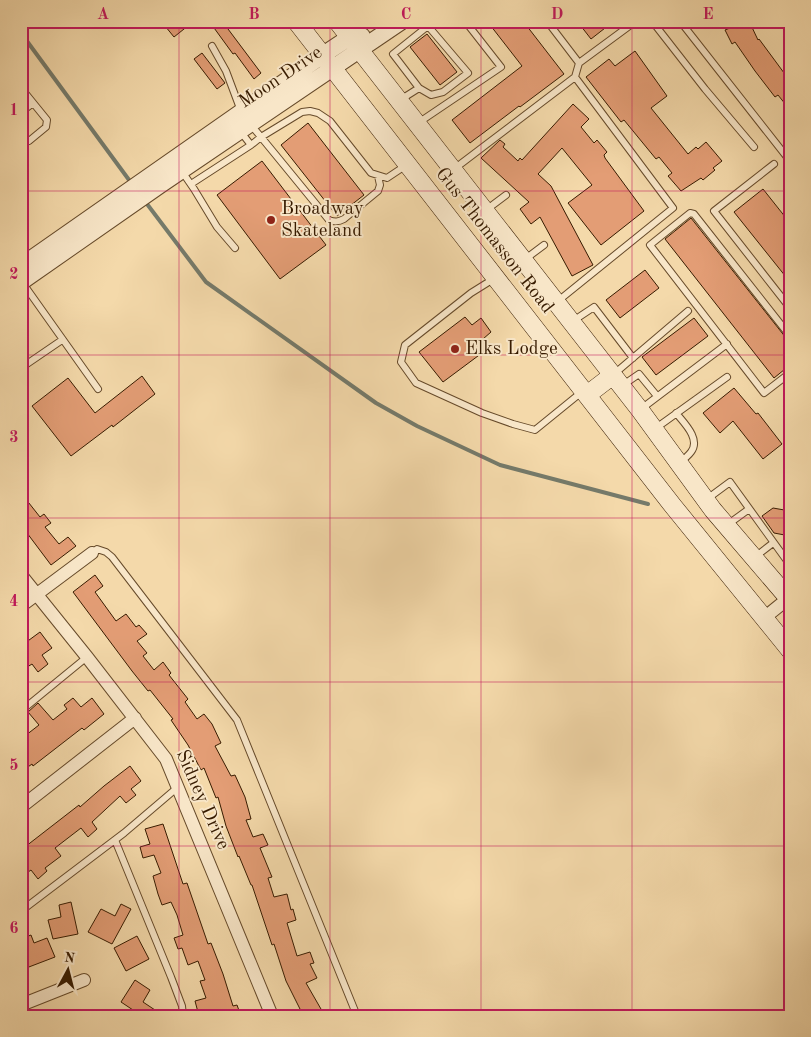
<svg xmlns="http://www.w3.org/2000/svg" width="811" height="1037" font-family="'Old Standard TT',serif">
<rect width="100%" height="100%" fill="#f4d9aa"/>
<filter id="stains"><feTurbulence type="fractalNoise" baseFrequency=".004" numOctaves="4"/><feColorMatrix values="0 0 0 0 .2 0 0 0 0 .09 0 0 0 0 .02 0 0 0 .5 -.17"/></filter>
<radialGradient id="worn" r=".72"><stop offset=".6" stop-color="#630" stop-opacity="0"/><stop offset="1" stop-color="#630" stop-opacity=".3"/></radialGradient>
<g fill="none" stroke-linecap="round" stroke-linejoin="round">
<path stroke="#757a6a" stroke-width="4" d="M21 33 132 184
M144 200 206 282 376 403 417 426 500 465 648 504"/>
</g>
<path fill="#e39d75" stroke="#371b00" d="M161 21H194L174 37Z
M209 21H222L261 73 254 79 235 53 233 54Z
M487 21H523L564 74 520 107 519 106 470 143 452 120 522 66Z
M577 21H614L591 39Z
M726 21H749L758 40 759 39 790 81V110L778 95 775 97 755 71 735 42 732 44 725 30 730 28Z
M427 34 457 72 440 85 410 47Z
M635 51 667 96 651 108 688 154 696 147 698 149 706 142 722 161 713 168 715 170 703 180 701 178 681 191 668 176 672 173 659 157 656 159 624 120 621 122 586 77 609 59 615 66Z
M202 53 225 83 217 89 194 59Z
M573 104 589 119 581 127 594 143 597 140 607 152 604 155 605 158 644 211 601 245 568 203 592 185 562 148 538 174 551 186 593 265 572 276 540 217 531 224 520 209 529 202 481 158 500 140 505 144 503 147 518 161 520 158 522 160Z
M308 123 364 195 337 216 281 145Z
M262 161 326 245 280 279 217 195Z
M763 189 790 223V282L734 212Z
M691 218 790 343V365L774 378 665 239Z
M645 270 659 288 620 318 606 300Z
M465 317 472 325 481 318 491 332 483 339 490 347 443 382 419 352Z
M694 318 708 336 656 375 642 357Z
M142 376 155 394 113 427 112 425 71 456 32 406 68 378 95 413Z
M734 388 756 414 758 413 782 444 763 459 733 421 720 433 703 413Z
M21 493 40 517 44 514 51 523 45 527 59 544 68 537 76 546 51 565 21 525Z
M773 508 790 511V536L774 533 762 516Z
M95 575 103 586 95 592 116 621 126 614 136 627 139 625 147 634 137 641 147 653 143 656 154 670 163 662 171 673 169 675 188 699 185 702 197 719 204 714 212 724 221 743 215 746 231 776 235 775 245 797 251 819 246 820 253 837 263 834 268 845 260 848 272 877 268 878 274 897 287 894 291 910 293 909 296 920 287 923 297 956 310 952 314 963 310 964 317 978 306 983 325 1016H289L300 1009 286 981 274 944 272 945 252 885H251L239 856 238 857 226 826 218 797 216 798 204 768 201 770 188 745 171 720 173 719 150 690 148 691 132 671 73 592Z
M40 632 52 648 42 655 48 664 38 672 32 664 21 671V646Z
M73 698 81 707 92 698 104 714 84 730 82 728 33 766 32 764 21 772V739L39 725 28 712 38 703 53 720 67 709 64 705Z
M130 766 141 781 131 789 136 795 126 803 120 796 92 822 97 829 88 837 81 828 55 848 61 856 45 868 47 871 38 879 31 870 21 877V850L79 805 80 807 104 786Z
M163 824 183 884 187 883 208 944 211 943 223 974 233 1006 237 1005 241 1016H199L195 1001 206 998 200 981 205 980 198 961 188 965 182 948 178 949 174 938 183 935 177 915 171 902 162 905 158 894 153 876 161 873 154 855 143 858 140 847 150 844 145 829Z
M71 902 78 934 53 939 48 920 61 917 59 905Z
M121 904 131 909 112 944 88 932 101 909 115 916Z
M31 935 34 943 47 938 55 957 21 970V939Z
M137 936 149 959 126 971 114 948Z
M135 980 150 990 143 1002 164 1016H142L121 1002Z"/>
<g fill="none" stroke-linecap="round" stroke-linejoin="round">
<g stroke="#664a2a" stroke-width="8">
<path id="service" d="M547 21 579 63 636 21
M652 21 705 89 754 147
M680 21 790 161
M212 46 226 71 241 111
M21 88 47 120 46 127 29 141
M419 88 431 95 443 92 468 73 428 26
M400 100 419 88 393 54 428 26 425 21
M21 112 33 103
M418 123 501 67 465 21
M251 125 261 137 302 112 310 111 318 113 330 121 371 173 387 178 405 166
M251 145 261 137 329 220C335 222 338 222 344 219L378 191 380 185 378 176
M774 164 714 211 790 308
M454 169 575 77
M181 170 194 189 217 227 235 248
M191 184 251 145 240 131
M486 210 506 195
M524 260 544 245
M495 278 471 293 405 345 401 362 416 383 482 413 513 424 535 430 583 391
M22 282 98 389
M558 301 673 208 575 77 579 63
M573 321 594 307 633 358
M790 336 694 214 690 213 650 245 764 393 790 373
M21 368 62 340
M614 374 688 311
M623 385 639 374 657 396
M641 409 727 344
M676 413C684 423 701 439 691 452 688 456 683 460 679 463
M656 428 727 377
M707 499 730 482 790 565
M727 525 749 509
M92 553 97 549 106 552 112 557 237 720 357 1016
M755 557 773 543
M21 711 87 657
M115 840 171 977 182 1006 183 1016
M21 911 124 833 178 787"/>
</g>
<g stroke="#664a2a" stroke-width="14">
<path id="minor" d="M788 21 790 24
M21 575 87 657 166 759 272 1016
M21 606 92 553
M764 618 790 597
M21 807 135 718
M21 1005 84 980"/>
</g>
<g stroke="#664a2a" stroke-width="18">
<path id="tertiary" d="M21 266 323 55 350 37 362 36
M21 282 160 185 402 21"/>
</g>
<g stroke="#371b00" stroke-width="19">
<path id="secondary" d="M296 21 673 506 790 650
M337 21 640 410 713 510 790 600
M587 395 613 375"/>
</g>
<use href="#service" stroke="#f8e6c8" stroke-width="6"/>
<use href="#minor" stroke="#f8e6c8" stroke-width="12"/>
<use href="#tertiary" stroke="#f8e6c8" stroke-width="16"/>
<use href="#secondary" stroke="#f8e6c8" stroke-width="18"/>
</g>
<path fill="none" stroke="#c2185b" stroke-width="1" stroke-opacity="0.55" d="M179 21V1016M330 21V1016M481 21V1016M632 21V1016M21 191H790M21 355H790M21 518H790M21 682H790M21 846H790"/>
<g fill="#8f2418" stroke="#f8e6c8" stroke-width="2">
<circle cx="271" cy="220" r="5"/>
<circle cx="455" cy="349" r="5"/>
</g>
<g text-anchor="middle" dominant-baseline="central" stroke-width="4" stroke-linejoin="round" paint-order="stroke">
<g font-size="19" fill="#371b00" stroke="#f8e6c8">
<text transform="translate(281 78) rotate(-34)">Moon Drive</text>
<text transform="translate(494 241) rotate(52)">Gus Thomasson Road</text>
<text transform="translate(202 800) rotate(66)">Sidney Drive</text>
</g>
<g font-size="19" fill="#371b00" stroke="#f8e6c8" text-anchor="start">
<text x="281" y="209">Broadway<tspan x="281" dy="22">Skateland</tspan></text>
<text x="465" y="349">Elks Lodge</text>
</g>
</g>
<rect width="811" height="1037" fill="none" stroke="#f4d9aa" stroke-width="55"/>
<g transform="translate(68 970) rotate(7)" stroke="#f8e6c8" stroke-width="4" paint-order="stroke">
<path d="M0-4L9 19L0 12L-9 19Z" fill="#371b00"/>
<text y="-8" font-size="14" font-weight="bold" text-anchor="middle" fill="#371b00">N</text>
</g>
<rect x="28" y="28" width="756" height="982" fill="none" stroke="#c2185b" stroke-width="2"/>
<g font-size="16" text-anchor="middle" font-weight="bold" fill="#c2185b">
<text x="103" y="19">A</text>
<text x="254" y="19">B</text>
<text x="406" y="19">C</text>
<text x="557" y="19">D</text>
<text x="708" y="19">E</text>
<text x="14" y="115">1</text>
<text x="14" y="279">2</text>
<text x="14" y="442">3</text>
<text x="14" y="606">4</text>
<text x="14" y="770">5</text>
<text x="14" y="933">6</text>
</g>
<rect width="100%" height="100%" filter="url(#stains)"/>
<rect width="100%" height="100%" fill="url(#worn)"/>
</svg>
